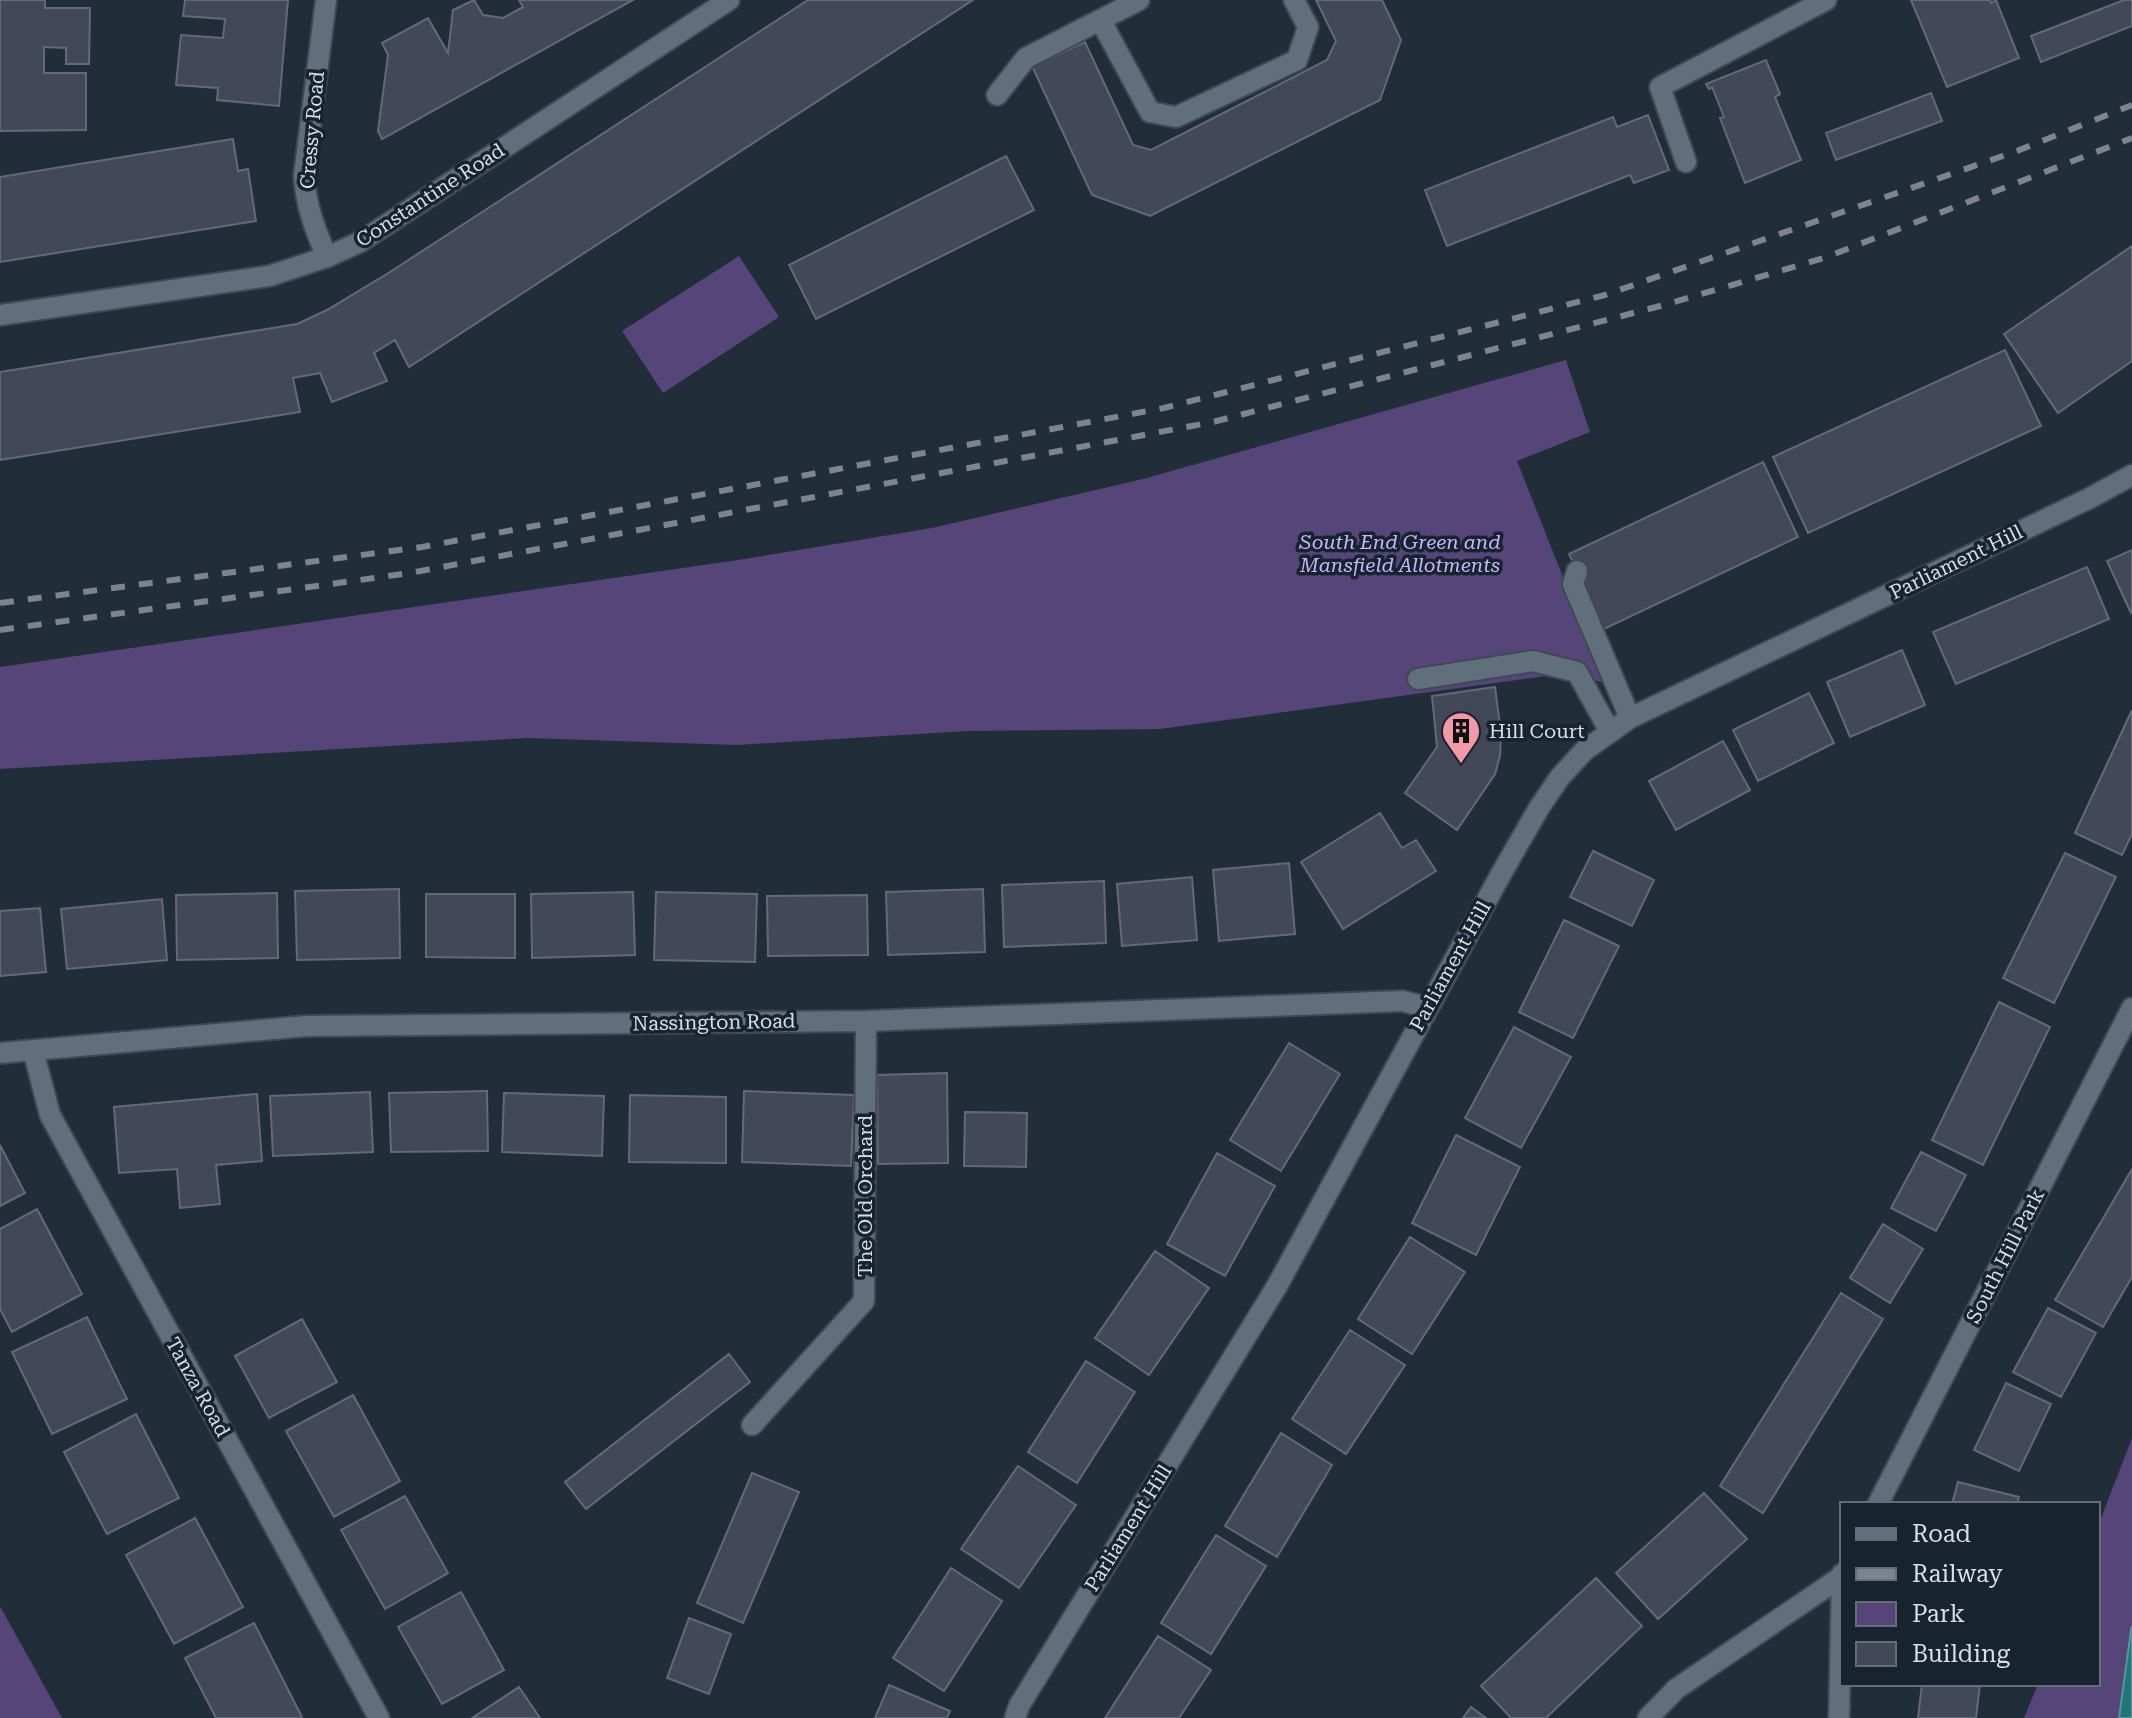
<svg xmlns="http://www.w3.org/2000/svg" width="2132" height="1718" font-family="'Roboto Serif',serif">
<rect width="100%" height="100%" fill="#212d39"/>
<path fill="#554579" d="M739 256 779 317 663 393 622 331Z
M1566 360 1590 432 1517 461 1605 683 1568 673 1160 729 968 731 737 745 527 738 0 769V667L738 560 932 528 1143 479Z
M2132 1438V1718H2024L2038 1684H2098V1526Z
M0 1606 62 1718H0Z"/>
<path fill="#21767a" stroke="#58959a" stroke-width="2" d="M2132 1626V1718H2119L2131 1630Z"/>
<path fill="#434858" stroke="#64697a" stroke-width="2" d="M0 0H45V8H90L89 64H66V48L44 47V73H86V130L0 131Z
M185 0H288L279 106 217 100 218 88 176 85 181 35 223 38 225 19 183 16Z
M474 0 483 15 503 18 523 7 519 0H633L382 139 378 131 388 55 382 43 428 18 448 53 453 10Z
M808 0H973L409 367 395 340 374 353 387 381 332 402 320 373 293 378 300 412 0 460V372L297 324 327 310 390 272Z
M1316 0H1382L1401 40 1380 100 1150 216 1092 195 1032 66 1085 42 1133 145 1151 150 1327 60 1336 41Z
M1911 0H1990L1991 3 1996 0 2019 58 1947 87Z
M2124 0H2132V26L2041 62 2031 36Z
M1766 60 1780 94 1775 97 1801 160 1745 183 1720 118 1724 117 1712 87 1709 89 1706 84Z
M1931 93 1942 121 1836 160 1826 133Z
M1648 115 1669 170 1634 183 1630 175 1447 246 1425 190 1613 117 1617 127Z
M233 139 238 171 248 169 256 221 0 262V177Z
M1006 156 1034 210 816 319 789 265Z
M2132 246V361L2058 413 2004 334Z
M2005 350 2041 426 1808 533 1773 457Z
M1763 462 1798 537 1604 629 1569 554Z
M2132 550V612L2131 613 2107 561Z
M2087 567 2109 619 1956 684 1933 632Z
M1902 650 1925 705 1850 737 1827 682Z
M1495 687 1501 734 1500 756 1495 774 1457 830 1405 793 1437 747 1432 696Z
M1809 693 1834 743 1758 781 1733 730Z
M2132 710V834L2122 855 2075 833Z
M1723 741 1750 790 1676 830 1649 781Z
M1380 813 1402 848 1416 840 1436 871 1343 929 1301 862Z
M1593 851 1654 880 1632 926 1570 897Z
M2065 853 2116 877 2054 1003 2003 978Z
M1289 863 1295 934 1219 941 1213 870Z
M1192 877 1197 940 1122 946 1117 884Z
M1104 881 1106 943 1004 947 1002 885Z
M399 889 400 958 297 960 295 891Z
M983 889 985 952 888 955 886 892Z
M633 892 635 955 532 958 531 894Z
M656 892 757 894 755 962 654 960Z
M277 893 278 958 177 960 176 895Z
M426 894H515V958L426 957Z
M867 895 868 955 768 956 767 896Z
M162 899 167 960 67 969 61 909Z
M40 908 46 972 0 976V911Z
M1564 920 1619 946 1573 1038 1519 1012Z
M1999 1002 2050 1027 1983 1165 1932 1140Z
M1514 1027 1571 1057 1521 1148 1465 1118Z
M1289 1043 1340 1074 1281 1171 1230 1140Z
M947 1073 948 1163 878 1164 877 1075Z
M487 1091 488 1151 391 1152 389 1093Z
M744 1091 854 1095 851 1166 742 1162Z
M370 1092 373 1152 273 1156 270 1096Z
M504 1093 604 1096 602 1156 502 1152Z
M257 1094 262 1161 216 1165 220 1204 180 1208 177 1169 119 1173 114 1107Z
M630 1095 726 1097V1163L629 1162Z
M965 1112 1027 1113 1026 1167 964 1166Z
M1456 1135 1520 1167 1476 1255 1412 1223Z
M0 1145 25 1193 0 1206Z
M1921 1152 1966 1175 1936 1231 1891 1208Z
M1217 1153 1275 1186 1225 1276 1167 1244Z
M2132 1169V1277L2103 1327 2055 1300Z
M37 1209 82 1294 12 1332 0 1309V1229Z
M1883 1224 1923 1249 1890 1303 1850 1278Z
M1410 1237 1465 1272 1412 1354 1358 1319Z
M1155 1251 1209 1288 1149 1375 1095 1338Z
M1841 1293 1883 1319 1763 1513 1720 1486Z
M2048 1308 2096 1333 2061 1397 2013 1372Z
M87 1317 127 1399 52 1434 12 1352Z
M302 1319 337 1382 269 1418 235 1356Z
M1350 1330 1405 1365 1346 1454 1292 1419Z
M729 1354 750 1382 586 1509 565 1482Z
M1086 1361 1135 1392 1077 1483 1028 1452Z
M2006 1383 2051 1404 2019 1471 1974 1450Z
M353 1395 400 1481 334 1517 286 1431Z
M136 1414 179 1498 107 1534 64 1452Z
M1281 1433 1332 1465 1277 1557 1225 1526Z
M1018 1466 1076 1505 1019 1588 961 1549Z
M752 1473 799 1492 743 1623 697 1603Z
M1958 1482 2019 1497 2017 1504H1952Z
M1704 1493 1747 1539 1658 1619 1616 1573Z
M405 1496 448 1573 385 1609 341 1530Z
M195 1518 243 1607 174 1644 126 1555Z
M1216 1535 1266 1566 1211 1654 1161 1623Z
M951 1568 1002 1601 944 1691 893 1658Z
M1596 1578 1642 1626 1546 1718H1511L1481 1686Z
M461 1592 504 1670 442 1704 398 1627Z
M689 1618 731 1634 709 1694 667 1678Z
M254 1623 302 1717 301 1718H216L185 1658Z
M1158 1636 1211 1670 1179 1718H1105Z
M1922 1684H1980L1976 1718H1918Z
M889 1685 950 1711 947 1718H875Z
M519 1687 540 1718H472Z
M1471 1707 1486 1718H1463Z"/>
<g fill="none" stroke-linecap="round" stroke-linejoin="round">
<g stroke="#3f4953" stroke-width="24">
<path id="lane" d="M1101 21 1150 112 1176 117 1297 60 1308 27 1294 0
M997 95 1026 58 1139 0
M1577 571 1573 584 1630 718
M1418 679 1533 661 1577 672 1609 730"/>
</g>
<g stroke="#3f4953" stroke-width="24">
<path id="street" d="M326 0 304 176C306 206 315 230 327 257
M1686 162 1660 87 1826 0
M0 315 269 276 327 257 360 242 729 0
M33 1050 50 1115 379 1718
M0 1053 307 1026 866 1021 1403 1001 1428 1008
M752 1425 864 1301 866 1021
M1878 1504 2132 1008
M1015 1718 1019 1706 1277 1286 1501 874 1539 808 1560 777 1585 750 1630 718 2090 498 2132 475
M1648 1718 1676 1689 1841 1577
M1839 1718 1842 1574"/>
</g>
<use href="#lane" stroke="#616f7d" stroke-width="20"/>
<use href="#street" stroke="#616f7d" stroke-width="20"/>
<path stroke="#7c858f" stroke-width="6" stroke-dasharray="14 14" stroke-linecap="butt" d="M0 603 422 547 1164 408 1605 295 2017 151 2132 105
M0 630 410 573 1213 422 1664 305 1824 258 2132 138"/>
</g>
<defs>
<g id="building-pin" transform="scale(2)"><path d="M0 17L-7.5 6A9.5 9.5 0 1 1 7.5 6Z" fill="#f39aa9" stroke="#17232e"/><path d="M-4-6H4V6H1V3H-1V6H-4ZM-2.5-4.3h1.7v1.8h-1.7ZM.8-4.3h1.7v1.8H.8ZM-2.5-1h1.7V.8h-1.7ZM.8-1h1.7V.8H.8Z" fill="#111"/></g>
</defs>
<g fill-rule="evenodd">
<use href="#building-pin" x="1461" y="731"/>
</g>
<g text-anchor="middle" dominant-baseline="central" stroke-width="7" stroke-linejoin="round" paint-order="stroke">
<g font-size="20" fill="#d7dee6" stroke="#17232e">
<text transform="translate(312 130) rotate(-85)">Cressy Road</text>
<text transform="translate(430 195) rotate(-33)">Constantine Road</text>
<text transform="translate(1956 562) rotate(-26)">Parliament Hill</text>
<text transform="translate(1450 966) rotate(-61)">Parliament Hill</text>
<text transform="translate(714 1022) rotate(-1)">Nassington Road</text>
<text transform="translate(865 1196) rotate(-90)">The Old Orchard</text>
<text transform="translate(2005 1256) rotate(-63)">South Hill Park</text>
<text transform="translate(198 1387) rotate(61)">Tanza Road</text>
<text transform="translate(1128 1528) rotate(-58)">Parliament Hill</text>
</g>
<g font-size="20" font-style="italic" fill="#c9b5fd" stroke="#17232e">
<text x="1400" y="542">South End Green and<tspan x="1400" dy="23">Mansfield Allotments</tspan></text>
</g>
<g font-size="20" fill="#d7dee6" stroke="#17232e" text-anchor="start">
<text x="1489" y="731">Hill Court</text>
</g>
</g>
<rect x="1840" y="1502" width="260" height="184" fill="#17232e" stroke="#646e78" stroke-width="2"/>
<rect x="1856" y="1528" width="40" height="12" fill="#616f7d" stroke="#646e78" stroke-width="2"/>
<text x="1912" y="1542" font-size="24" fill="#d7dee6">Road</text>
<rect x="1856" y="1568" width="40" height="12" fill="#7c858f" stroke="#646e78" stroke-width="2"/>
<text x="1912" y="1582" font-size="24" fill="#d7dee6">Railway</text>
<rect x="1856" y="1602" width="40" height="24" fill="#554579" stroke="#646e78" stroke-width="2"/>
<text x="1912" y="1622" font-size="24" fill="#d7dee6">Park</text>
<rect x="1856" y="1642" width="40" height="24" fill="#434858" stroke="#646e78" stroke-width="2"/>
<text x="1912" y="1662" font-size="24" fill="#d7dee6">Building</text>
</svg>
